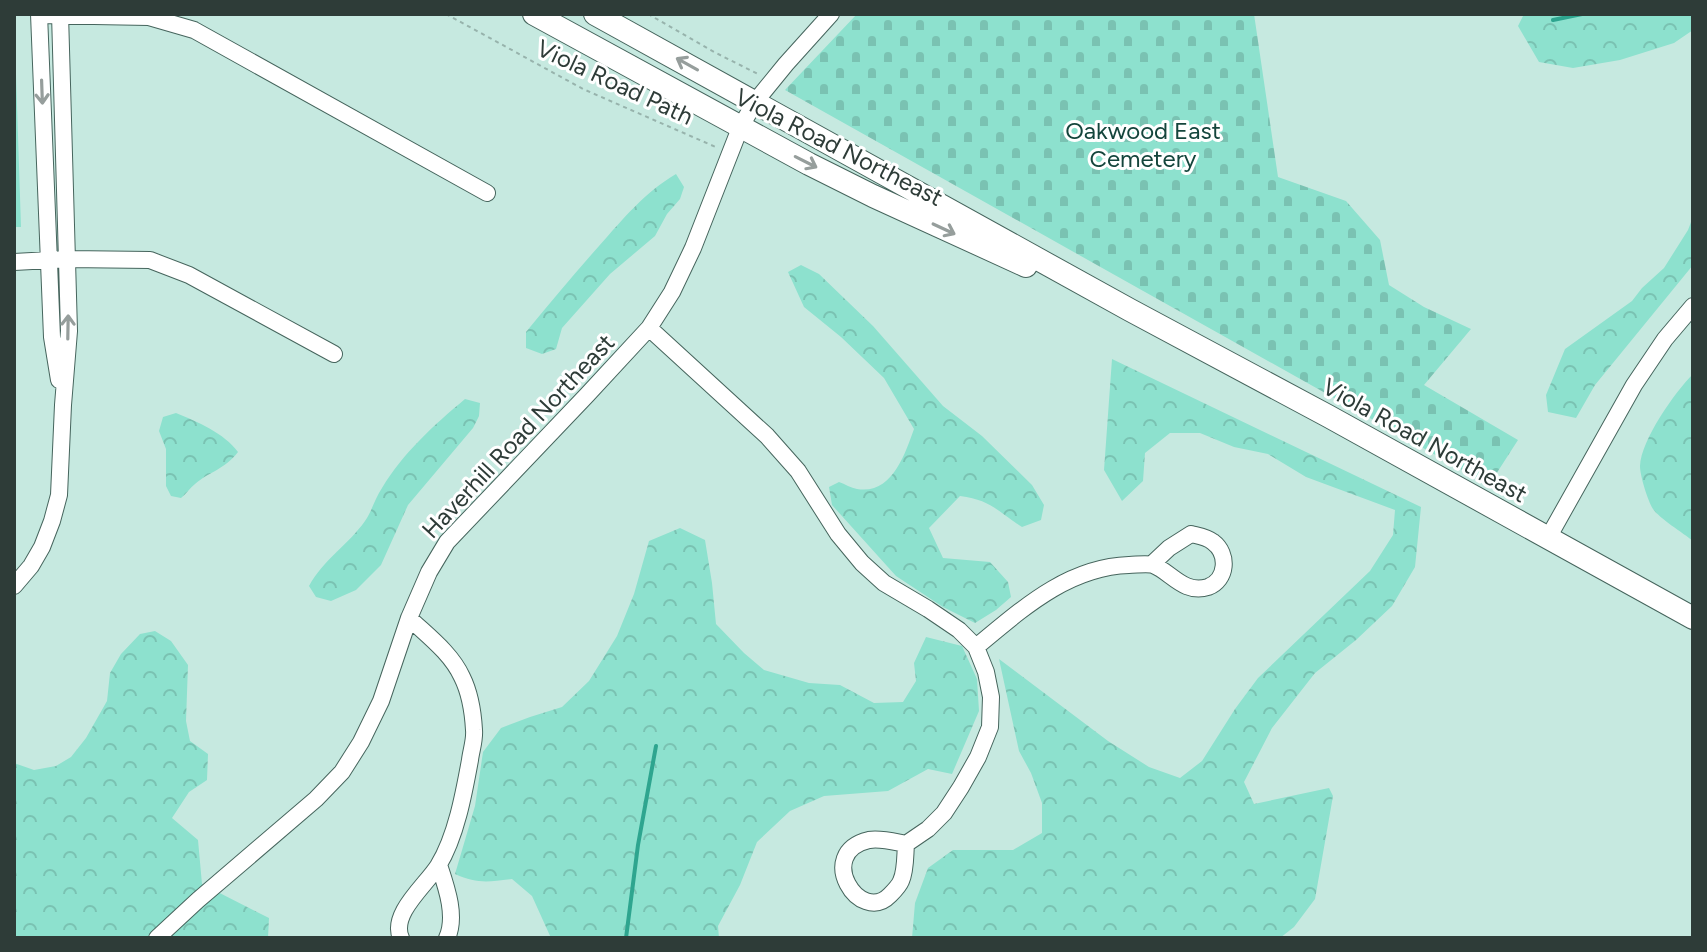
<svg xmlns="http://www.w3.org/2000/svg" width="1707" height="952" font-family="Figtree,sans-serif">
<defs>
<pattern id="forest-crowns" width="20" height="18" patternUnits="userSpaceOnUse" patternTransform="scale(2)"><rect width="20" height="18" fill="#8de1ce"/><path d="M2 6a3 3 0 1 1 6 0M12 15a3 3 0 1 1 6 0" fill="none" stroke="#7ac2b2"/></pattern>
<pattern id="cemetery-stones" width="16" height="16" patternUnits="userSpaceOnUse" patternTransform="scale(2)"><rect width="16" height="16" fill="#8de1ce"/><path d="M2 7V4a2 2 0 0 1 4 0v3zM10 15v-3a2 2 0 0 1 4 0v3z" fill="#7ac2b2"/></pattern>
</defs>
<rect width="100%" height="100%" fill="#c6e9e0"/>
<path fill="#8de1ce" d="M14 14 21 227H14Z"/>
<path fill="url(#forest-crowns)" d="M1524 14H1693V30L1674 43 1620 60 1573 68 1539 62 1518 26Z
M676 174 684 187 680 199 667 214 655 236 610 274 562 328 556 349 542 354 526 348V332C550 303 574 274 599 246 623 219 645 192 676 174Z
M1693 217V265L1595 385 1576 418 1548 412 1546 395 1565 349 1632 301 1642 288 1664 268 1688 230Z
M801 265 819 274 873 326 943 406 982 436 1032 485 1044 505 1041 520 1022 527C997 511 991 500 960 496L929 528 943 558 990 562 1008 582 1011 597 996 610 975 623 943 607 896 576 832 505 829 487 839 482C845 484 851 488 857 489 892 495 905 454 914 429L884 378 841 337 804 307 788 272Z
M1112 359 1421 507 1415 567 1392 606 1356 640 1315 673 1272 728 1244 782 1254 804 1329 788 1333 796 1315 899 1294 927 1280 938H912L915 903 928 868 953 850H1013L1042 833V803L1031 773 1019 751 999 659 1108 741 1149 767 1180 778 1202 761 1235 709 1258 678 1370 571 1393 535 1395 510 1306 477 1268 454 1234 447 1200 433H1170L1145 453 1143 481 1122 501 1104 470Z
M1693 374V541C1683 533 1659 518 1653 509 1648 501 1640 476 1640 466 1641 440 1675 392 1693 374Z
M465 399 480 403 479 416 473 428 408 505 381 565 356 590 331 601 316 597 309 586C323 560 348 545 365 521 372 511 375 498 382 488 403 453 434 425 465 399Z
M176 413C198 422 224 433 238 452 224 470 210 471 195 484 190 488 186 494 181 498L171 496 166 486V449L159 431 163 417Z
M680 528 705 540 712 583 716 624 744 653 764 670 809 683 840 685 874 703 903 702 916 681 914 663 926 637 962 646 977 679 979 711 952 774 928 769 888 791 824 796 790 811 757 842 740 885 718 926 719 938H551L532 896 512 879C488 882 477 884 455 874L475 806 483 752 501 728 530 717 562 707 589 681 617 636 634 594 649 541Z
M155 631 171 641 188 665 186 721 190 741 208 754 207 780 189 792 172 818 198 840 202 884 269 918 268 938H14V763L34 770 56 766 71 757 86 738 107 701 110 673 121 654 140 634Z"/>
<path fill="url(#cemetery-stones)" d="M857 14H1254L1278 177 1346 201 1380 240 1389 285 1424 307 1471 329 1424 385 1518 440 1489 485 785 90Z"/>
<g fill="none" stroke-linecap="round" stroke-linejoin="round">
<path stroke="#2ea58f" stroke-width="4" d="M1553 20 1582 14
M626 938 638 845 656 746"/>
<g stroke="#46655d" stroke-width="18">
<path id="minor" d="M39 14 52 337 59 380
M39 15 149 17 194 30 487 193
M14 262 68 259 150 260 189 275 334 354
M649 328 767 436 798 471 838 534 862 563 884 583 928 609 959 630 976 647 986 672 991 697 990 727 978 757 961 787 944 813 928 829 906 844C895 842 881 838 869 840 814 853 860 926 890 895 894 891 899 886 901 881 906 870 905 855 906 844
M1548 538 1634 385 1665 339 1693 306
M14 586 31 566 42 547 52 521 59 495 63 405 69 331 60 14
M976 647C1021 610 1067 567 1129 565 1136 565 1147 563 1153 565 1170 571 1184 595 1208 587 1227 580 1229 554 1213 542 1207 537 1199 536 1191 534L1169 548 1152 564
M439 865C446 886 457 916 447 938
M157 938 198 900 316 799 342 772 361 742 381 701 409 618 429 572 447 542 587 395 649 328 672 292 693 248 740 128 755 102 786 64 831 14
M401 938C390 914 426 885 438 866 456 837 464 793 470 760 471 751 475 740 474 730 473 712 470 693 462 677 451 653 428 636 409 618"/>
</g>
<g stroke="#46655d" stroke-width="24">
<path id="secondary" d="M534 14 809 164 873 196 1026 266
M595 14 1130 310 1328 416 1693 618"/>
</g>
<path stroke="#97b3ac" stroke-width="2" stroke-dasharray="4 4" stroke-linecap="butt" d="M446 14 583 89 718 148
M648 14 714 52 760 75"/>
<use href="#minor" stroke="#fff" stroke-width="16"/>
<use href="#secondary" stroke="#fff" stroke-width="22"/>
</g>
<defs><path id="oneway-shaft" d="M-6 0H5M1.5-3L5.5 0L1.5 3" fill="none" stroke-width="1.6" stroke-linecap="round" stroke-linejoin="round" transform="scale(2)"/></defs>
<g stroke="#969e9c">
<use href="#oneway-shaft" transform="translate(687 64) rotate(-151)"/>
<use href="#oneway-shaft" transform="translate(42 92) rotate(88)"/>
<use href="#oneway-shaft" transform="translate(806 162) rotate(27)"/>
<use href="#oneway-shaft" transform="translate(944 229) rotate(25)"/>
<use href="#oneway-shaft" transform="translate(68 327) rotate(-89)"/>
</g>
<g text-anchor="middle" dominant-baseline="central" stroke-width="6" stroke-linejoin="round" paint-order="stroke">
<g font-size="24" fill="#2e3c38" stroke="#fff">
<text transform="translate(615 82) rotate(25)">Viola Road Path</text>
<text transform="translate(839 147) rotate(27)">Viola Road Northeast</text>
<text transform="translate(518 436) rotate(-47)">Haverhill Road Northeast</text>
<text transform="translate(1425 440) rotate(29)">Viola Road Northeast</text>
</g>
<g font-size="24" fill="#14453c" stroke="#fff">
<text x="1143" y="130">Oakwood East<tspan x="1143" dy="28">Cemetery</tspan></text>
</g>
</g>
<rect width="1707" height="952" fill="none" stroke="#2e3c38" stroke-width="32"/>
</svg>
